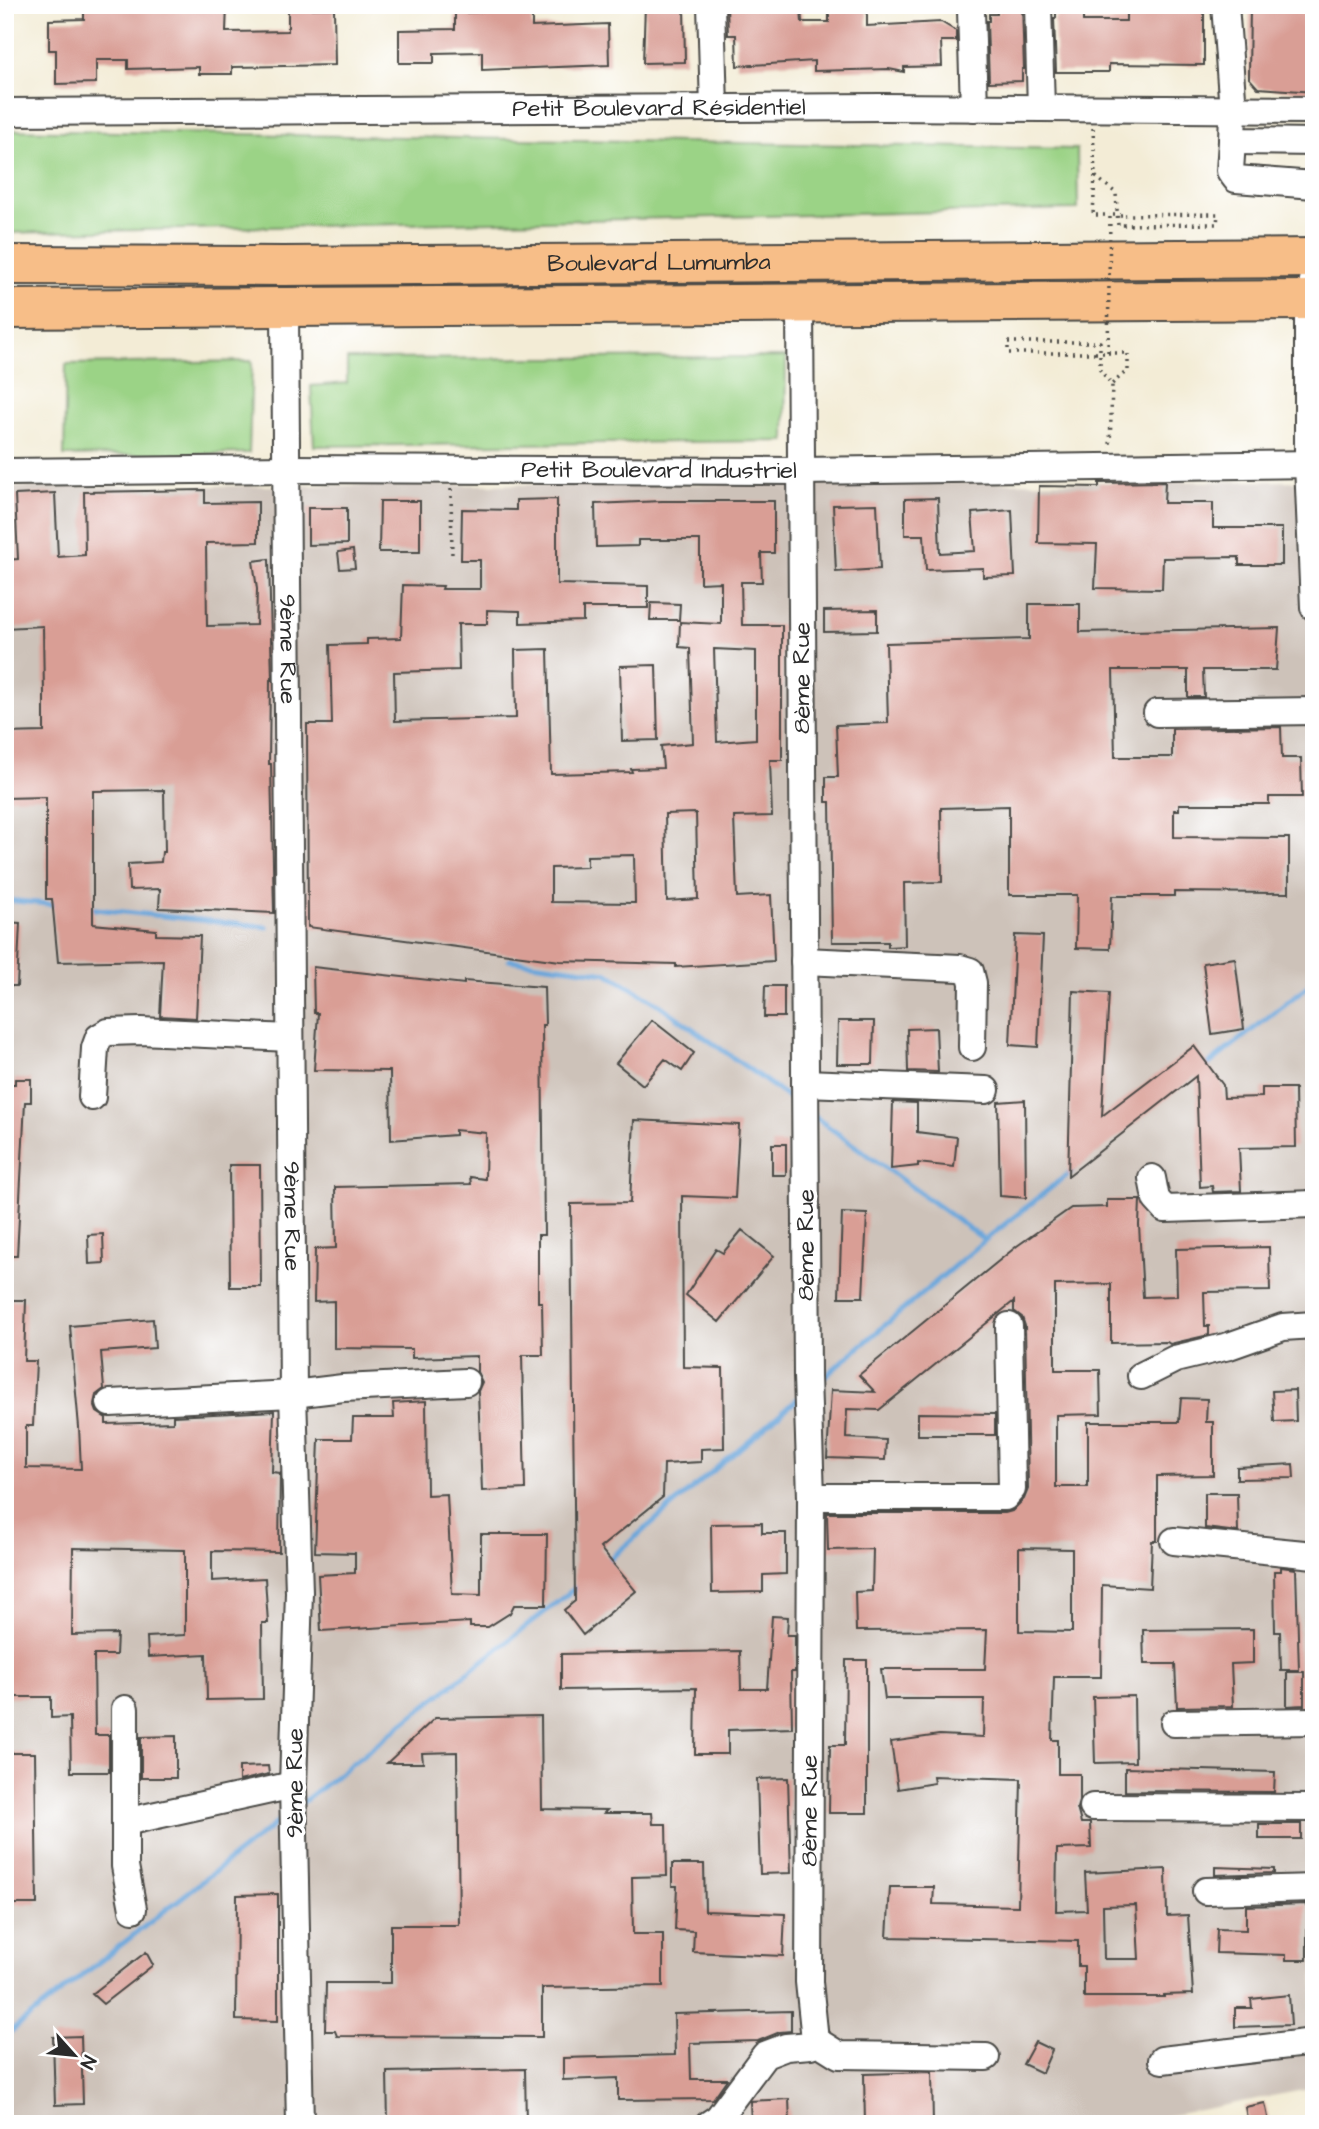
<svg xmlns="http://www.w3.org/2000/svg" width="1319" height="2129" font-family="'Architects Daughter',sans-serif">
<rect width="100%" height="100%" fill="#fff"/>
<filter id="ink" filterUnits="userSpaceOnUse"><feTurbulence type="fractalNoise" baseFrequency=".0143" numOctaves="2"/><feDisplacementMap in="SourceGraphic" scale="14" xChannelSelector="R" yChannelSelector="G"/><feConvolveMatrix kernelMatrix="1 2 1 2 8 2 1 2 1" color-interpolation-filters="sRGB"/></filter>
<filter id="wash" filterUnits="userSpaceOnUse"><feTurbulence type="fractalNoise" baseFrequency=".00686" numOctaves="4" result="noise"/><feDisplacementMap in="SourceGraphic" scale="28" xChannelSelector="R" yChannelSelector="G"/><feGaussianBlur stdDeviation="1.57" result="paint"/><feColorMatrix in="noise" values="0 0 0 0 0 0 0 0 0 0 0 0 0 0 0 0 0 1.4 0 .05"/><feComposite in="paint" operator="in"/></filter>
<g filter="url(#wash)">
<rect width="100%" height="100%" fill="#f3ecd6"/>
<path fill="#cdc2b9" d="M1314 481V2088L1126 2124H5V487Z"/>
<path fill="#9bd386" stroke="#637f58" stroke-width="2" d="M5 130 1077 149 1078 209 5 233Z
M786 357 785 441 314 446 311 386 347 383V359Z
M252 361 249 453 64 456 66 364Z"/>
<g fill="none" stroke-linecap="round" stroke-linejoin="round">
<path stroke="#69a5da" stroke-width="5" d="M5 900 59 905
M86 908 267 927
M509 960 607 973 657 1003 796 1103
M1204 1068 1314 981
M815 1117 985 1240
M816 1384 985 1240 1072 1171
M605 1563 800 1397
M303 1802 579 1585
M5 2036 284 1817"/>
</g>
<g id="blocks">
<path fill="#d99e95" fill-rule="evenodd" d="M84 5H227L226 32 288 31V9L334 8 335 65 232 67V74H199V67L128 69V60H96V83L56 84V50H49V20L84 19Z
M480 5H532V27L608 24 609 65 482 70V52L434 53V63H399V30L455 29V13L481 12Z
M645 5H684L685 62 643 63Z
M727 5H785L786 10 801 9 802 22H829V11L867 10V26L941 22 956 31V41H941L942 66 904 67V72L889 69 814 71V61L737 66 736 35H728Z
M997 5H1022L1024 69H1022V81L989 82 987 21H989V14H997Z
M1126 5H1204V65L1109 64V72H1056L1054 18H1056V10H1083V21H1126Z
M1250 5H1314V92L1258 88 1249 78Z
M1165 482 1164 503H1213V528H1282V565H1239V557L1163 558 1162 589 1095 588 1097 544 1038 543 1039 486 1099 487V483Z
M205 490V503L258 502V542L206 543 207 626 256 625 257 589 253 561 269 559 272 680H270L269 764H271L274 913 159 908 160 889 129 890 128 864 161 862 162 852H165L164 790 93 791V924L156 930V935L200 936 196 1018 160 1016 163 960 58 962 52 899H46V797L5 798V733L44 732V696L43 626 5 628V560L18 559 15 495 55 493 58 557 85 555 84 492Z
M938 498 940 553 975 551 972 513 1012 510 1015 576 983 577V568L926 570 924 535H905V499Z
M557 499V584L648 586V608H583V621L520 623V611L487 610V624H458L459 670 394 672 395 721 516 718 515 650 548 649 551 774 632 772 631 769 663 768 661 746 693 743 690 648 679 647 680 622 721 624V582L700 583V540H638V546L596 547 595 504 662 501H774V553H761L762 582H741L742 625H782V760H770L772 816 734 817 737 897 771 895 774 961 676 967V964L560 961 308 927 307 724H332L330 645 367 644V639L401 638 403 585 443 586 442 589H480V560H461L462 509 516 510V500ZM714 649 756 651V739L717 742ZM696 813 698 899 667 901 665 814ZM634 855 635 903 551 902V868L587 867V856Z
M380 501H420V552H379Z
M877 504 880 569 836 572 833 505Z
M308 508H347V544L308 545Z
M353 550 355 568 340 569 338 552Z
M651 603 680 604 679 620H650Z
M1029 604H1080V632L1279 628 1276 670H1203L1204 697H1188V670H1113L1115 757H1172V729L1281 727 1282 758H1301L1302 797H1269V804H1179V810H1174V837L1289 838V893L1174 892V896H1112L1110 949 1076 948 1077 895H1009V806L941 808 942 882 904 883 905 946 888 947V942H832L830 802H826V777H838L836 725 888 723 886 643 1029 639Z
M877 610V631L824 632V611Z
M656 665 658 740 622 741 620 666Z
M5 922 20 923 17 986H5Z
M1015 935 1043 936 1038 1047 1010 1045Z
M1235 958 1244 1029 1212 1034 1203 963Z
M313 967 464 984V981L544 987 545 1025H542L544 1235H538V1302H542L543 1355H522L525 1489 482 1491 478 1391 482 1382 477 1372V1356L412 1358V1349L334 1348V1301L314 1302 315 1249 336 1248 335 1187 471 1184 470 1177 485 1179 486 1133 455 1130V1135L391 1140 390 1071 314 1070 318 1013H314Z
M765 986H784V1017H764Z
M1073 991 1109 993 1102 1116 1194 1046 1223 1085 1224 1098 1262 1097V1088H1295L1296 1147 1239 1148 1241 1191 1213 1192 1212 1186 1200 1187 1196 1076 1068 1176Z
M652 1020 694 1053 682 1071 665 1059 643 1085 616 1063Z
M838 1021H874L873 1064H837Z
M936 1028 938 1072 908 1071 907 1029Z
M15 1079H31V1102H25L17 1256H5V1084H15Z
M1025 1100 1026 1198 1000 1196 998 1102Z
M893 1102 917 1103V1132L957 1137 954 1167 918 1163V1166L891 1169Z
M634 1120 739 1125 735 1198 682 1196 683 1367 723 1368 724 1448 701 1449V1462L664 1464 663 1497 600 1548 636 1591 583 1635 564 1610 575 1601 571 1204 630 1203Z
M772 1144H786V1175H772Z
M229 1165H260L261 1287H230Z
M1107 1200H1140L1139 1225 1143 1297 1177 1296 1176 1249 1269 1247 1270 1291 1204 1292 1205 1326H1209V1335L1170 1344 1167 1342 1111 1343V1284L1055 1285V1370H1100L1101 1414 1056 1415V1487H1088V1422H1179L1181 1398 1207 1399 1206 1422H1213V1475L1157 1476V1541H1152L1150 1588 1102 1585 1101 1677H1054L1052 1740H1058V1774H1080V1798L1077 1808 1081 1823H1090L1091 1848 1057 1849 1056 1911 1087 1910 1085 1873 1166 1869 1167 1916 1188 1915 1193 1994 1164 1995V1997H1084V1966H1078V1941L887 1937 890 1887H934L933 1904 1018 1906 1021 1779 933 1776 934 1783 898 1789 891 1742 939 1735 983 1737 984 1699H885L881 1669H985L987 1630 856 1631 855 1592 872 1591 873 1549 828 1550 827 1513H1005L1012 1511 1024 1499 1028 1489 1025 1326 1022 1317 1014 1311V1301L879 1410 847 1409 846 1438 886 1440 885 1460 827 1458 831 1390 875 1392 859 1375 1017 1246 1071 1208 1107 1207ZM1019 1548 1072 1549V1632L1019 1631ZM1136 1905 1139 1959H1104L1103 1906Z
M842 1213 867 1214 863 1297H839Z
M742 1230 774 1256 719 1322 686 1295 716 1249 723 1253Z
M103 1234 104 1263 89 1264 88 1235Z
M5 1300H26L24 1361H36L33 1426H26V1468L81 1469 79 1427 70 1326 153 1319 155 1348 101 1352 104 1389 96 1395 94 1404 97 1412 106 1418V1424L173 1422V1416L274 1411 272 1472 280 1473 279 1552 212 1551V1581L265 1578 268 1623H262L263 1699 207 1700 206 1654 148 1657 147 1637 185 1635V1550L73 1548 72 1635 117 1634 116 1655H94L95 1735H109V1772H71L70 1717 51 1718V1697H5Z
M1295 1390 1296 1421 1274 1422 1272 1391Z
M426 1401 427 1495 447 1494 452 1594 481 1595V1534H547L546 1605H514L510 1613 488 1627H470V1622L321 1631 318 1575 355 1573V1553L315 1552 319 1439H352L353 1418H394L393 1403Z
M918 1413 995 1414V1435H918Z
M1293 1464 1294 1478 1237 1479V1467Z
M1205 1493H1237L1238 1532 1205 1528Z
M762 1523V1533H786V1574L763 1575V1592L712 1593 711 1524Z
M1281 1567 1296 1569 1299 1670H1281L1280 1632H1275L1274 1571H1281Z
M772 1616 788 1617 787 1635H795V1672H791L792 1728 728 1730V1754H695L696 1688 561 1690V1654L740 1651 741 1689H767Z
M1253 1629V1663L1231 1664 1233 1706 1177 1707 1175 1664H1144L1143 1630Z
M846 1660H867V1813H829L830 1745H845Z
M1287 1672H1304V1705L1287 1706Z
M1134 1696 1135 1762 1095 1763 1093 1697Z
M541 1716 542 1809 607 1810 604 1813H652L653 1824H666L667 1876 632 1877 633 1934H663V1986L542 1988V2037L337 2036 335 2031H325L326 1983H391V1925H459L457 1752 422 1753 423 1763H387L435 1718Z
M176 1736V1778H141V1737Z
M5 1753H35L37 1904H5Z
M268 1766 269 1774 239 1781V1767Z
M1125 1768 1275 1772 1274 1792 1125 1791Z
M788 1778 791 1873 760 1874 757 1779Z
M1259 1824H1301V1839H1259Z
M672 1864H704L705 1911 785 1914 783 1956 693 1952 694 1931 675 1930 677 1886H672Z
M1215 1867 1274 1869V1873L1215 1875Z
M278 1894V2021L236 2020 237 1895Z
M1307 1904V1960H1286V1955L1216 1953 1217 1929 1246 1930V1906Z
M146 1952 153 1965 103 2004 92 1994Z
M1289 1995 1291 2025 1235 2027V2008H1252L1251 1999Z
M791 2011V2031L780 2032 758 2041 690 2043 691 2079H727L713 2099 618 2100V2078L563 2080V2058L675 2055 674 2014Z
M81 2036 83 2104 55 2105 53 2037Z
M1035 2042 1052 2050 1042 2073 1023 2064Z
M525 2069 526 2124H388L387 2072Z
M932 2072 933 2124H865L864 2074Z
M789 2099 790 2124H751L750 2101Z
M1265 2103 1269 2122 1248 2124 1245 2107Z"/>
</g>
</g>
<g filter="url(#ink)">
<use href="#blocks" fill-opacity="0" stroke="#494845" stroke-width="2"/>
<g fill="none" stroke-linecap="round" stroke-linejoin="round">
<g stroke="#494845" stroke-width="30">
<g id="minor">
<path d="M711 5 714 108"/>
<path d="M973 5 971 10 974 108"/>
<path d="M1038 5 1041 108"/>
<path d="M1225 5 1233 110 1232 141 1314 142"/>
<path id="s1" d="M5 112 882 107 1314 110"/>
<path d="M1232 141 1230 171 1236 179 1314 185"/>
<path d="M1314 277 1308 300V464L1314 607"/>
<path id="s2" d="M285 308 293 1394 299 1592 293 1785 300 2124"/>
<path id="s3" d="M5 472 287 469 801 471 1314 464"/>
<path d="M1157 713 1314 711"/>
<path d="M804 961 960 968 970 971 973 983 972 1047"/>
<path d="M805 1083 986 1090"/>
<path d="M92 1097 95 1048 99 1037 108 1032 141 1031 290 1038"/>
<path d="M1152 1178 1156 1199 1165 1209 1314 1204"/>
<path d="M1141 1376 1175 1359 1229 1346 1283 1327 1314 1325"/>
<path d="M110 1403 293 1394 343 1388 466 1382"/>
<path d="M811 1497H1005L1012 1489 1009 1326"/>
<path d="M1174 1541 1314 1555"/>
<path d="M125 1709V1866L133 1909"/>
<path d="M1174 1723 1314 1721"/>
<path d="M1093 1807 1314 1808"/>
<path d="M125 1822 293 1785"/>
<path d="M1206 1891 1314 1888"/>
<path d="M815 2040 839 2055 986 2057"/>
<path d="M1162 2060 1314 2042"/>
<path id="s4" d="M709 2124 718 2118 765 2055 786 2047 811 2045 815 2040 809 1982 811 1497 807 1377 800 305"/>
</g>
</g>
<g stroke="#494845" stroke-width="42">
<g id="highway">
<path id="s5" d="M5 265 283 266 1314 258"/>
<path d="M5 309 1314 300"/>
</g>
</g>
<path stroke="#494845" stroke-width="3.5" stroke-dasharray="2 5" stroke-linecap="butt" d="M1093 128 1095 176 1116 193 1118 225 1217 224 1218 214 1125 215
M1095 176 1093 215H1110
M1095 353H1008V342H1100V370L1112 385 1110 447
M1108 353H1128V370L1112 384
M451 489 452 558"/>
<use href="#minor" stroke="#fff" stroke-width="26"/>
<use href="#highway" stroke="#f7be88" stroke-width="38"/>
<path stroke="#494845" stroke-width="3.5" stroke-dasharray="2 5" stroke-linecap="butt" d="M1095 353H1108L1110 215H1125"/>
</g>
</g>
<g text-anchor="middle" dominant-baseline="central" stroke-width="7" stroke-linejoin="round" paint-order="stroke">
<g font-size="24" fill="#2b2b2b" stroke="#fff">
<text stroke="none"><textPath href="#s1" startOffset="654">Petit Boulevard Résidentiel</textPath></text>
<text stroke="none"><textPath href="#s5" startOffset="654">Boulevard Lumumba</textPath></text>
<text stroke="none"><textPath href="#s3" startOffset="654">Petit Boulevard Industriel</textPath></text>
<text stroke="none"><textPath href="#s2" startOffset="341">9ème Rue</textPath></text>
<text transform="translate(802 678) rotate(-90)">8ème Rue</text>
<text stroke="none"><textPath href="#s2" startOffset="908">9ème Rue</textPath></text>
<text transform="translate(806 1245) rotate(-90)">8ème Rue</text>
<text transform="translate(295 1783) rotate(-90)">9ème Rue</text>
<text stroke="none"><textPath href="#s4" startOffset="373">8ème Rue</textPath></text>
</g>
</g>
<rect width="1319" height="2129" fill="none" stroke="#fff" stroke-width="28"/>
<g transform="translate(74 2055) rotate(117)" stroke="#ffffff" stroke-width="5" paint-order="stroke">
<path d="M0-5L12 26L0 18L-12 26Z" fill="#2b2b2b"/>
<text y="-10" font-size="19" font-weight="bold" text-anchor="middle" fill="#2b2b2b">N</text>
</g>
</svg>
